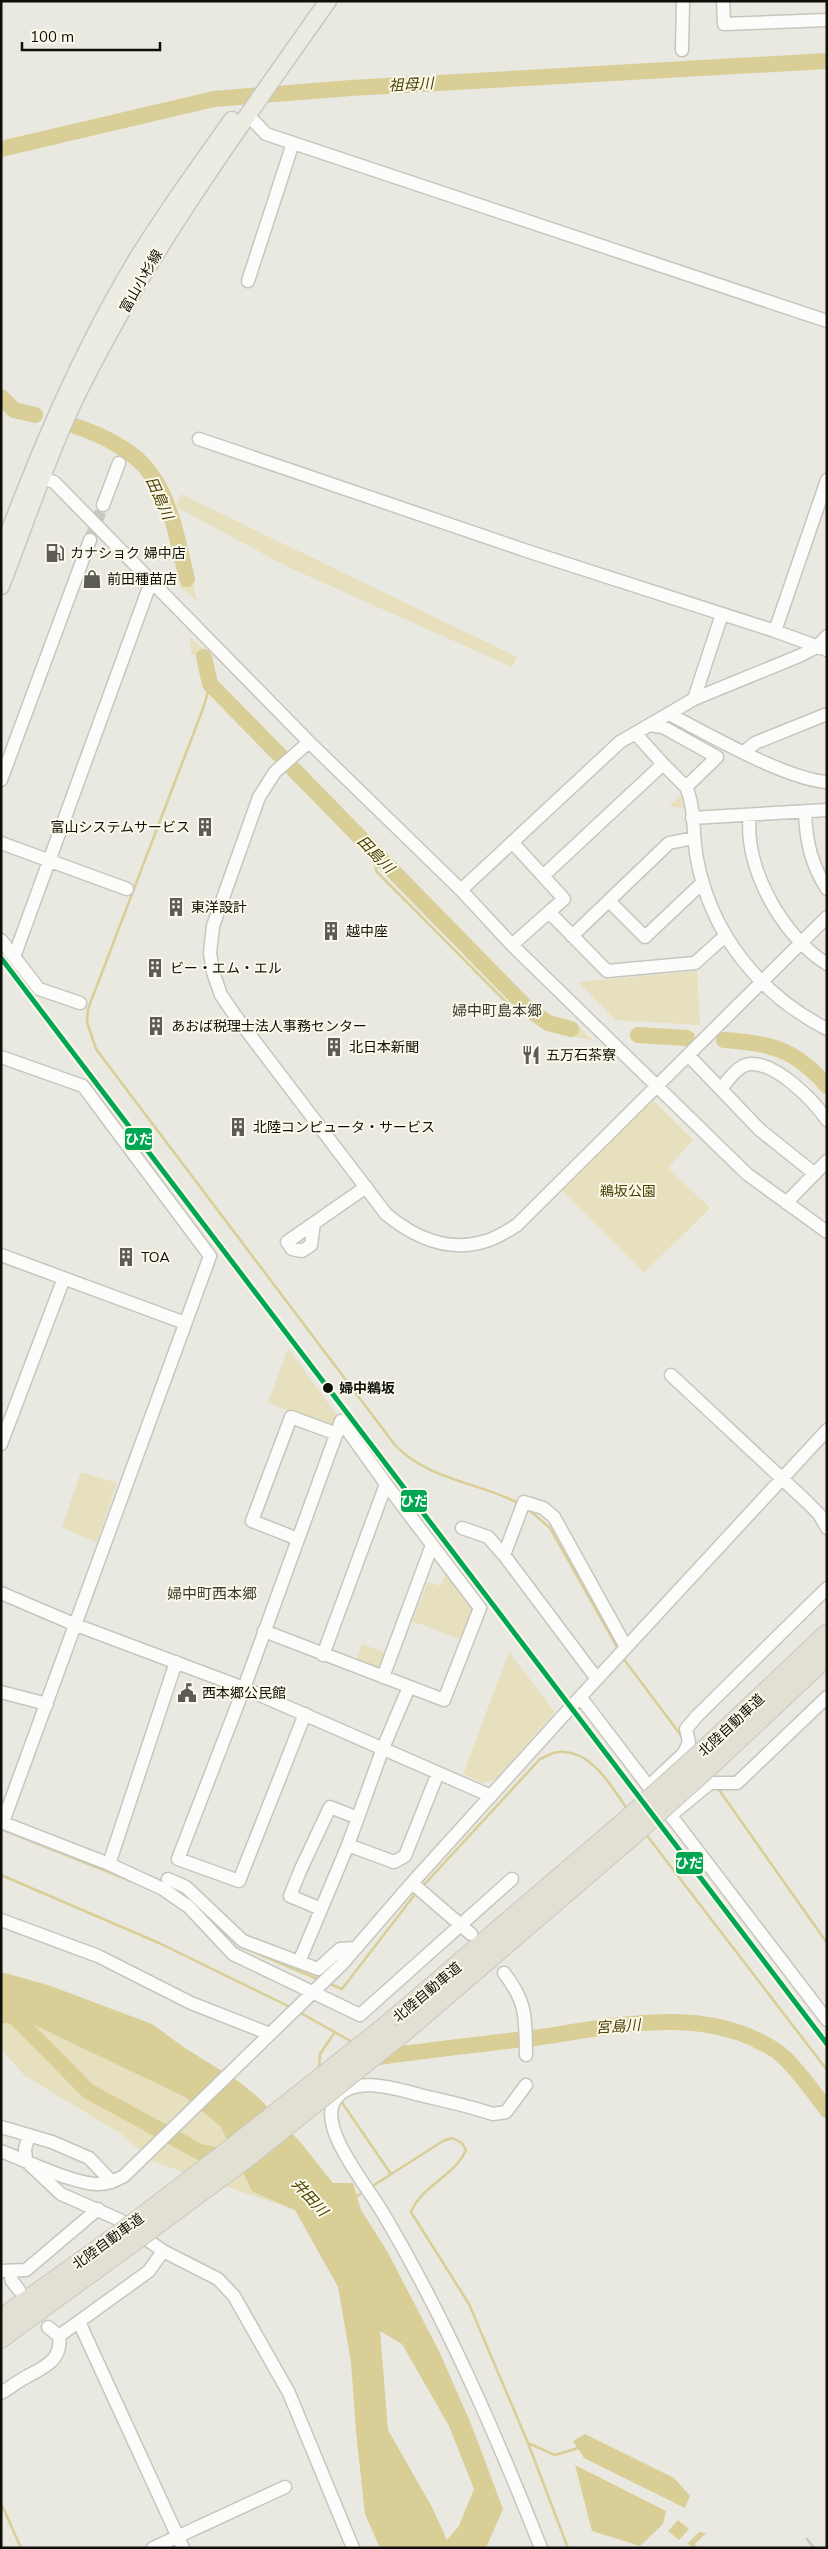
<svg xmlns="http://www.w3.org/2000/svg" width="828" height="2549" font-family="Mulish,'Noto Sans JP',sans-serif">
<rect width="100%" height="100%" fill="#eae9e1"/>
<path fill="#e6e0be" d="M181 494 517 657 512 667 290 568 176 507Z
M193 582 197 601 179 586Z
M189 636 209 655H192Z
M682 795 684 808 669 806Z
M697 971 700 1025 616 1020 578 982Z
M574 1022 592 1040 575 1037Z
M653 1100 693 1140 668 1168 710 1208 644 1273 562 1191Z
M288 1348 339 1418 335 1428 268 1403Z
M81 1472 117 1483 97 1543 62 1527Z
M447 1569 474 1605V1613L464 1641 412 1621 428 1582 441 1586Z
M362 1644 389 1654 384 1668 377 1671 355 1663Z
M509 1652 555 1712 495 1780 482 1783 463 1774Z
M1 2023 34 2025 185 2097 221 2127 295 2210 152 2161 120 2133 25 2076 1 2049Z"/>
<path fill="#d8ce96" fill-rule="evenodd" d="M1 1972 48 1985 152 2024 185 2048 238 2081 259 2098 301 2143 333 2183H353L361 2210 387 2251 439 2351 471 2424 503 2509 486 2548H380L365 2514 356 2432 351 2362 338 2287 295 2210 252 2191 221 2127 185 2097 34 2025 1 2023ZM380 2331 402 2344 449 2426 474 2489 459 2526 447 2540 433 2509 388 2430Z
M585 2434 674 2478 690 2496 685 2508 584 2458 573 2441Z
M575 2465 666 2511 663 2524 640 2546 592 2531Z
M678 2520 689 2529 679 2540 668 2531Z
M699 2532 706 2533 695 2544 698 2548H692L688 2543Z"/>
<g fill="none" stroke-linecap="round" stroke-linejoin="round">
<path stroke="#d8ce96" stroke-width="2.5" d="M95 518 99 507
M88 537 92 526
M210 684 204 706 88 1009 87 1022 96 1049 395 1445C428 1480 479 1482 520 1504
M381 858 376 864V871L513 1009 517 1013 527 1008
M529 1510 550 1528 618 1649
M623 1658 683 1738
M717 1787 827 1943
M1 1829 156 1891
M645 1833 827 2070
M1 1875 159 1943 290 2007
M422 1887 540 1759C545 1757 553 1752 558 1752 592 1749 612 1788 628 1810
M177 1889 187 1896
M242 1947 320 1980
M328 1983 342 1989 416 1893
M299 2012 354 2043
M319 2070 320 2054 335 2032
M341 2101 391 2174
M371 2187 443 2141 452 2138 462 2143 466 2150C455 2176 422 2185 411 2212L469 2304 528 2443 568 2548
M357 2196 365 2191
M528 2443 555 2455 578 2448
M1 2503 21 2548"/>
<path stroke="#d8ce96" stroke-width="16" d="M1 149 214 99 351 88 827 61
M1 397 14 410 35 415
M75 426C100 434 135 451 150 473 172 502 178 544 187 579
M204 657 210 684 527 1008 548 1023 571 1029
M638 1035 687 1038
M724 1040C770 1043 796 1049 827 1086
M1 2003 88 2091 200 2152 230 2158
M379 2057C430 2050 482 2044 534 2038 613 2027 702 2003 775 2050 791 2060 815 2094 827 2110"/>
<path stroke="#c9c8c1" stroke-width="12" stroke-dasharray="12 6" stroke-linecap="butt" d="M90 540 103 505"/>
<g stroke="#c6c6bf" stroke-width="15">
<path id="minor" d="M723 1 724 24 827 20
M682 50 683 1
M248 115 266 134 293 143 248 281
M293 143 827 321
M199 439 530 552 775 631 827 650
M33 475 54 482 309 742 461 890 512 945 747 1174 827 1232
M103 505 119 463
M775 631 827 480
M694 699 722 614
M669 714C708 734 785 779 827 782
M635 733 663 764
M309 742 275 772 259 797 213 926 210 953 213 972 221 995 234 1014 386 1214C415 1238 448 1253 486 1241 497 1238 507 1231 517 1225L827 917
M744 752 755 743 827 714
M1 780 90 540
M686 787C696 809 692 835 697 859 711 934 759 994 827 1029
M805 812C806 841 811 864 827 889
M750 815C743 867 783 937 827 964
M692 818 827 810
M512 842 543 876 663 764 686 787 717 757 663 727 649 725
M1 843 127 889
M543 876 564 899 549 912
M461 890 620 742 694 699 799 656 817 647 827 636
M609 901 645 937 701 884
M572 936 669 843 693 838
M1 940 39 989 80 1003
M512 945 549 912 607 971 695 963 724 937
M14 957 148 590 155 584
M689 1056 760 1130 815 1174
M1 1057 83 1086 210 1256 3 1822
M721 1089C728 1080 738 1065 750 1064 776 1062 813 1100 827 1120
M786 1203 827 1161
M314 1223 311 1245 302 1251 292 1249 287 1242 366 1187
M1 1255 185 1323
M671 1375 807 1502 819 1514 827 1528
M1 1444 64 1278
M462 1528 488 1537 504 1555 597 1679
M298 1539 252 1521 291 1417 337 1434
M504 1555 524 1502 543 1508 554 1517 626 1647
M1 1593 76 1625 244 1688 491 1796
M264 1631 444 1700 480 1608 386 1484 341 1421
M323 1655 386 1484
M383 1677 432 1545
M1 1692 47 1704
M581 1698 827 2020
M305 1714 239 1881 178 1859 244 1688 341 1421
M649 1786 684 1753 689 1742 686 1729 697 1716 827 1588
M671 1815 710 1783H737L827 1697
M1 1822 109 1864 163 1889 189 1907 233 1954 360 2015 512 1879
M348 1845 394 1862 405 1856 438 1773
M109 1864 176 1662
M168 1879 186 1887 243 1941 318 1969 340 1949 356 1948
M412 1883 471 1934
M321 1909 290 1896 300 1871 330 1807 358 1818
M1 1920 98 1956 191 2003 270 2034
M299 1962 348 1845 383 1748 409 1687
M504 1973C528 2004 525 2018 526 2055
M526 2085 506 2112 493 2114C469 2106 445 2101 420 2095 397 2089 352 2074 335 2100 317 2127 367 2186 381 2210 445 2317 495 2432 541 2548
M1 2127 52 2142 89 2158 112 2182
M29 2135 25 2149 26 2161 61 2194 120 2220 163 2251 218 2279 234 2296 289 2393 353 2548
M1 2151C24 2160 76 2185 99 2184 109 2184 116 2180 124 2176L342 1964 412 1883 571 1707 827 1430
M1 2271 26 2270 98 2209
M10 2272 12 2281 19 2290
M79 2322 183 2548
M48 2327 59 2336
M1 2393C8 2389 14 2384 21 2380 40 2368 63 2363 59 2336L149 2271 163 2251
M153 2548 285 2487"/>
</g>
<g stroke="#c8c7c4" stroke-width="19">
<path id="major" d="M1 553C39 453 79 356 134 264 164 214 199 167 232 120
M1 586C25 525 45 462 73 403 142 260 237 130 328 1"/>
</g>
<g stroke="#c8c7c4" stroke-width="21">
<path id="highway" d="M702 1752 827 1634
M713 1763 827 1656
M386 2026 622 1824
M405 2031 632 1836
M1 2319 122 2232
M1 2338 133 2242"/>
</g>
<use href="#minor" stroke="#fcfcfa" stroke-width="12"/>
<use href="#major" stroke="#edece2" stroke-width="16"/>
<use href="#highway" stroke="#e2e0d2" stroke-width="19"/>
<path stroke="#c8c7c5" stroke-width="2.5" d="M807 2539 814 2548"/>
<g stroke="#c8c7c4" stroke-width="21" stroke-linecap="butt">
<path id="highway-bridge" d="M622 1824 702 1752
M632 1836 713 1763
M122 2232 228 2151 386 2026
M133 2242 245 2159 405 2031"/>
</g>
<use href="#highway-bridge" stroke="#e2e0d2" stroke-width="19"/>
<g stroke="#fbf9ea" stroke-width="9">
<path id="rail-1" d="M1 958 827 2044"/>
</g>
<use href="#rail-1" stroke="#00a651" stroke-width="5"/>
</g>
<defs>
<g id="fuel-bare" transform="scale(1.5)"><path d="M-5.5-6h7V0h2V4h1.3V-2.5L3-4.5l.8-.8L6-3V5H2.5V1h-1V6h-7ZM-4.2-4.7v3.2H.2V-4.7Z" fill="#5c5b55" stroke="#fbf9ea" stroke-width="2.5" paint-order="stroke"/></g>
<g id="shop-bare" transform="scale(1.5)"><path d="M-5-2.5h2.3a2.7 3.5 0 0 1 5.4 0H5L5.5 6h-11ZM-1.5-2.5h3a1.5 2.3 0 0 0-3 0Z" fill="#5c5b55" stroke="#fbf9ea" stroke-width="2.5" paint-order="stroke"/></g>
<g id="building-bare" transform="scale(1.5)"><path d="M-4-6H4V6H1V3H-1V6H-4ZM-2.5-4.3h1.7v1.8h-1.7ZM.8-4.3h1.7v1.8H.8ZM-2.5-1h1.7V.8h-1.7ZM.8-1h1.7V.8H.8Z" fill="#5c5b55" stroke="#fbf9ea" stroke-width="2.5" paint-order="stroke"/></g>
<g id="restaurant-bare" transform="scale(1.5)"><path d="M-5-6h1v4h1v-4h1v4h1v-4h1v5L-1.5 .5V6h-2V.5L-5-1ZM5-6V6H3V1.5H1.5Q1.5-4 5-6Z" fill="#5c5b55" stroke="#fbf9ea" stroke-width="2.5" paint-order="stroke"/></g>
<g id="civic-bare" transform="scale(1.5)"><path d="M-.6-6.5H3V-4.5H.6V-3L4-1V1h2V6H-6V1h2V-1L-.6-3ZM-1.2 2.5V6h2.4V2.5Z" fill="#5c5b55" stroke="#fbf9ea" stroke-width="2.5" paint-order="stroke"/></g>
</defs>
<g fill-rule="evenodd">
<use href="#fuel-bare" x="55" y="553"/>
<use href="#shop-bare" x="92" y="579"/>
<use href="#building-bare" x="205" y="827"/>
<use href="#building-bare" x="176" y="907"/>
<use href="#building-bare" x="331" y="931"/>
<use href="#building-bare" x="155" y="968"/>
<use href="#building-bare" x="156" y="1026"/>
<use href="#building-bare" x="334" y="1047"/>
<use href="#restaurant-bare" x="531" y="1055"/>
<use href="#building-bare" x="238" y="1127"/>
<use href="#building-bare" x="126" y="1257"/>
<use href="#civic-bare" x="187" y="1693"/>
</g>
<circle fill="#0f0f0a" stroke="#fbf9ea" stroke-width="2" cx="328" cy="1388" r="6"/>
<g text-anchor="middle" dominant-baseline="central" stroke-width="4" stroke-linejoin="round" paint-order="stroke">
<g font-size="14" fill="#0f0f0a" stroke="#fbf9ea">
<text transform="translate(141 281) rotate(-60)">富山小杉線</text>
<text transform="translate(731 1725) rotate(-43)">北陸自動車道</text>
<text transform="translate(427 1992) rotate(-40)">北陸自動車道</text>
<text transform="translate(108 2241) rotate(-36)">北陸自動車道</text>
</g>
<g font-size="14" fill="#0f0f0a" stroke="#fbf9ea" text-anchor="start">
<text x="70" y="553">カナショク 婦中店</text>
<text x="107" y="579">前田種苗店</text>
<text x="190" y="827" text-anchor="end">富山システムサービス</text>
<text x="191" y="907">東洋設計</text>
<text x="346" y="931">越中座</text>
<text x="170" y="968">ビー・エム・エル</text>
<text x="171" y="1026">あおば税理士法人事務センター</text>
<text x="349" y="1047">北日本新聞</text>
<text x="546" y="1055">五万石茶寮</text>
<text x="253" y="1127">北陸コンピュータ・サービス</text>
<text x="141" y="1257">TOA</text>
<text x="202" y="1693">西本郷公民館</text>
</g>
<g font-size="14" fill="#4a4000" stroke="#fbf9ea">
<text x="628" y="1191">鵜坂公園</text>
</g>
<g font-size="14" font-weight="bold" fill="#0f0f0a" stroke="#fbf9ea" text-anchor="start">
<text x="339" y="1388">婦中鵜坂</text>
</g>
<g font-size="15" font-style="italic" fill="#4c4100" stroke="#fbf9ea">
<text transform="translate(411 84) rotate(-3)">祖母川</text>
<text transform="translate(160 498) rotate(66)">田島川</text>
<text transform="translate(376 854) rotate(46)">田島川</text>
<text transform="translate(618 2026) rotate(-4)">宮島川</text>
<text transform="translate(310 2197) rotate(47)">井田川</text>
</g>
<g font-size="15" fill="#3e3c30" stroke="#fbf9ea">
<text x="497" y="1010">婦中町島本郷</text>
<text x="212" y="1593">婦中町西本郷</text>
</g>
</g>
<g stroke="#fbf9ea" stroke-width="2">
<rect x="124" y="1127" width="29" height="24" rx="5" fill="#00a651"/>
<rect x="400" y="1489" width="28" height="24" rx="5" fill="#00a651"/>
<rect x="675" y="1851" width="29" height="24" rx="5" fill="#00a651"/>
</g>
<g font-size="14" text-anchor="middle" font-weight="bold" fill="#fff">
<text x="139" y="1144">ひだ</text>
<text x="414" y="1506">ひだ</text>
<text x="689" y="1868">ひだ</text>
</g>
<rect width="828" height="2549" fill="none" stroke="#0f0f0a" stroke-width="5"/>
<path d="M22 42v8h138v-8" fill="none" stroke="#0f0f0a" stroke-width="2.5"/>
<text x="30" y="42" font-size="15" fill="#0f0f0a" stroke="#fbf9ea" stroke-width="4" paint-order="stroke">100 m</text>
</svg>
